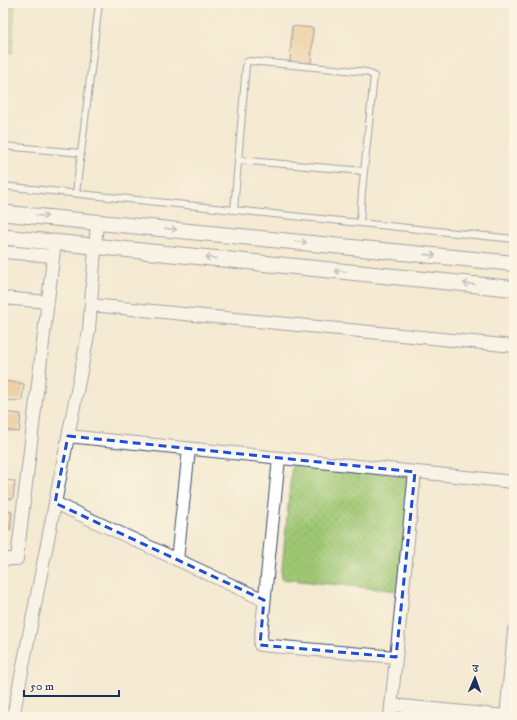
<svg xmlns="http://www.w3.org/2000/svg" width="517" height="720" font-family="'IM FELL DW Pica','Noto Serif Devanagari',serif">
<defs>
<pattern id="green-dots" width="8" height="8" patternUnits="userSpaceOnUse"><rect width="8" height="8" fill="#9fc772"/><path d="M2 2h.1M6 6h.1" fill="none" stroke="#88ab65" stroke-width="1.8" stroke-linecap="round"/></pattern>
</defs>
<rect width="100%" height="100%" fill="#fcf5e5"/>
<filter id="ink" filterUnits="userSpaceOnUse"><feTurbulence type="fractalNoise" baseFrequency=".025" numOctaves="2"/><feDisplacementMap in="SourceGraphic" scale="8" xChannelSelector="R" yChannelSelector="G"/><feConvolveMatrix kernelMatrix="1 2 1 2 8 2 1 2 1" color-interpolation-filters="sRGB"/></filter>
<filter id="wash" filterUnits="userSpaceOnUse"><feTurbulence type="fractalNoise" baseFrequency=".012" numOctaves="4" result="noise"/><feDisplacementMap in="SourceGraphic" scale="16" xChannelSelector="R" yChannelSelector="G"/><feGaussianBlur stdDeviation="0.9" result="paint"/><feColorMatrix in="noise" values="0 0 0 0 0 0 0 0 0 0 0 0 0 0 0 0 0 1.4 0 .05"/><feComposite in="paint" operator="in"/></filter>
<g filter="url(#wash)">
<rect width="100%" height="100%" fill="#f4ead1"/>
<path fill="url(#green-dots)" stroke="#5d7b68" d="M3 3H15L12 54 3 53Z
M292 464 411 477 399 591 281 579Z"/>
<g id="blocks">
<path fill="#e4b16e" d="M292 26 313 28 311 63 290 62Z
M3 381 24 384 22 401 3 400Z
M3 412 21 414 19 432 3 430Z
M3 480 15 481 13 499 3 498Z
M3 511 12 512 10 530 3 529Z"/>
</g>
</g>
<g filter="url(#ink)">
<use href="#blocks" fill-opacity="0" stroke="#3c4b6f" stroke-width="1"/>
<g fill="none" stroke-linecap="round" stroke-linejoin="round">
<g stroke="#3c4b6f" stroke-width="8">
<path id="service" d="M3 146 81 153 76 193
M81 153 99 3
M238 160 364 171
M3 186 514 239
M234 210 246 65 247 62 249 61 367 72 374 76 362 191 360 223"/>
</g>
<g stroke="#3c4b6f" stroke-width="14">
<path id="minor" d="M3 252 53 256
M3 298 48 302
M91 305 514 346
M68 436 514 482
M279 458 260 645 396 657
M55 503 264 600
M3 559H17L55 242
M177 560 189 449
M391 705 506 716
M13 717 89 330 97 222
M390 717 415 472
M506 717 514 631"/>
</g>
<g stroke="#3c4b6f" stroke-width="17">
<path id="tertiary" d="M3 213 509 263
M3 237 508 288"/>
</g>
<use href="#service" stroke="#fff" stroke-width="6"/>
<use href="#minor" stroke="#fff" stroke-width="12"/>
<use href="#tertiary" stroke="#fff" stroke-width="15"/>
</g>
<defs><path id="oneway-shaft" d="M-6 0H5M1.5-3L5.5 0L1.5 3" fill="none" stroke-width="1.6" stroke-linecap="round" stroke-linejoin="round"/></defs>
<g stroke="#8d97ae">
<use href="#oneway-shaft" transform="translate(42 216) rotate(6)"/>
<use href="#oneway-shaft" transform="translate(171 229) rotate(6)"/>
<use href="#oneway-shaft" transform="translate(301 242) rotate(6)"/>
<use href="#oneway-shaft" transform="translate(430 255) rotate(6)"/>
<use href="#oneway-shaft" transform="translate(211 258) rotate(-174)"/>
<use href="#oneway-shaft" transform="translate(340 271) rotate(-174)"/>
<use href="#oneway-shaft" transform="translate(469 284) rotate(-174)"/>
</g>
</g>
<path d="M0 0H517V720H0ZM68 436 415 472 396 657 260 645 264 600 55 503Z" fill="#f4ead1" fill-opacity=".55" fill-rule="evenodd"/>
<path fill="none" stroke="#1d4ed8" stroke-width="3" stroke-dasharray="8 5" stroke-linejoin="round" d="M68 436 415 472 396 657 260 645 264 600 55 503Z"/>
<rect width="517" height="720" fill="none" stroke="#fcf5e5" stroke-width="16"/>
<g transform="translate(475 678) rotate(2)" stroke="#fcf5e5" stroke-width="3" paint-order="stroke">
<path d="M0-3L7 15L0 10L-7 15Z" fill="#1b2f5e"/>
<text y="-6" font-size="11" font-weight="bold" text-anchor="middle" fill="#1b2f5e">उ</text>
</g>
<path d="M24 690v6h95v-6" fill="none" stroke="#1b2f5e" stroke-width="2"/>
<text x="30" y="690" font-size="12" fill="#1b2f5e" stroke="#fcf5e5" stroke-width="3" paint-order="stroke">50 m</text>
</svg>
